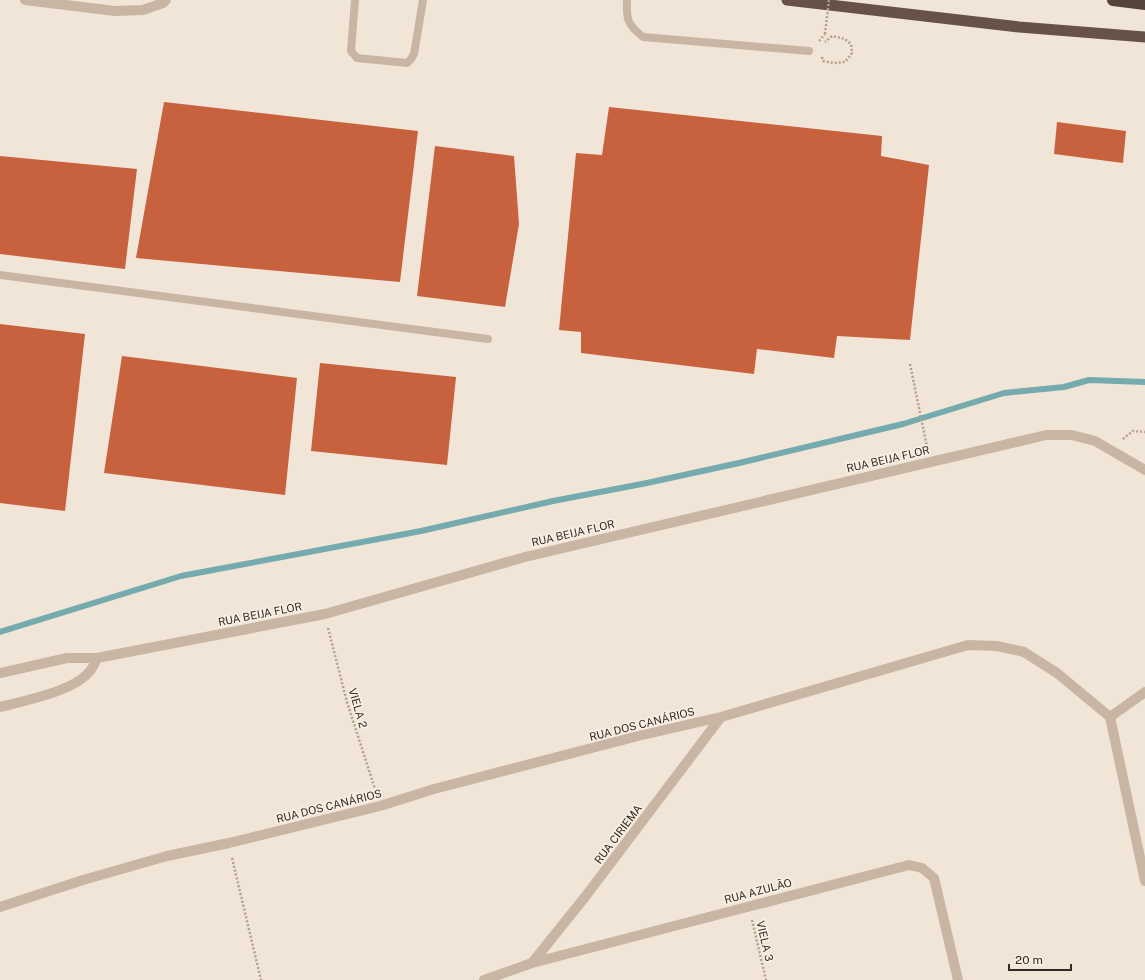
<svg xmlns="http://www.w3.org/2000/svg" width="1145" height="980" font-family="'Public Sans',sans-serif">
<rect width="100%" height="100%" fill="#f1e5d7"/>
<g fill="none" stroke-linecap="round" stroke-linejoin="round">
<path stroke="#75abae" stroke-width="6" d="M0 632 181 576 421 531 553 501 647 483 739 463 903 424 1004 393 1064 387 1089 380 1145 382"/>
</g>
<path fill="#c8613e" d="M164 102 418 131 400 282 136 258Z
M609 107 882 136 881 156 929 165 910 340 837 336 834 358 757 349 754 374 581 353V332L559 330 576 153 602 155Z
M1057 122 1126 131 1123 163 1054 154Z
M435 146 514 156 519 224 505 307 417 296Z
M0 156 137 169 125 269 0 254Z
M0 324 85 334 65 511 0 503Z
M122 356 297 378 285 495 104 473Z
M320 363 456 377 447 465 311 451Z"/>
<g fill="none" stroke-linecap="round" stroke-linejoin="round">
<path stroke="#b59f8d" stroke-width="2.5" stroke-dasharray="2 2" stroke-linecap="butt" d="M819 41 825 34
M822 57 823 61 834 63 845 62 852 53 851 44 845 39 832 36 825 42
M910 364 927 447
M1123 439 1133 431 1145 432
M328 628 347 702 376 792
M232 858 261 980
M752 920 766 980"/>
<path stroke="#c9b5a3" stroke-width="8" d="M355 0 351 51 357 58 407 63 411 59 414 54 423 0
M627 0C626 20 628 25 643 37L809 51
M0 275 488 339"/>
<path stroke="#c9b5a3" stroke-width="10" d="M25 0 115 11 143 10 163 3 166 0
M0 673 67 658H97L325 614 525 557 1046 435H1072L1095 441 1145 470
M0 707C24 701 74 691 89 672 93 668 95 663 97 658
M1110 717 1145 692
M0 907 83 880 167 856 229 843 380 806 434 789 638 736 721 717 968 645 997 646 1024 652 1057 673 1110 717 1145 881
M532 963 585 897 721 717
M484 980 532 963 909 865 922 868 934 878 958 980"/>
<path stroke="#665249" stroke-width="11" d="M787 0 1019 27 1145 37"/>
<path stroke="#55443c" stroke-width="12" d="M1113 0 1145 4"/>
<path stroke="#b59f8d" stroke-width="2.5" stroke-dasharray="2 2" stroke-linecap="butt" d="M825 34 829 0"/>
</g>
<g text-anchor="middle" dominant-baseline="central" stroke-width="3.5" stroke-linejoin="round" paint-order="stroke">
<g font-size="11" fill="#342a25" stroke="#f9efe3">
<text transform="translate(888 459) rotate(-13)">RUA BEIJA FLOR</text>
<text transform="translate(573 533) rotate(-13)">RUA BEIJA FLOR</text>
<text transform="translate(260 614) rotate(-11)">RUA BEIJA FLOR</text>
<text transform="translate(358 708) rotate(74)">VIELA 2</text>
<text transform="translate(642 724) rotate(-14)">RUA DOS CANÁRIOS</text>
<text transform="translate(329 806) rotate(-14)">RUA DOS CANÁRIOS</text>
<text transform="translate(618 834) rotate(-53)">RUA CIRIEMA</text>
<text transform="translate(758 891) rotate(-15)">RUA AZULÃO</text>
<text transform="translate(765 941) rotate(77)">VIELA 3</text>
</g>
</g>
<path d="M1009 964v6h62v-6" fill="none" stroke="#342a25" stroke-width="2"/>
<text x="1015" y="964" font-size="12" fill="#342a25" stroke="#f9efe3" stroke-width="3" paint-order="stroke">20 m</text>
</svg>
